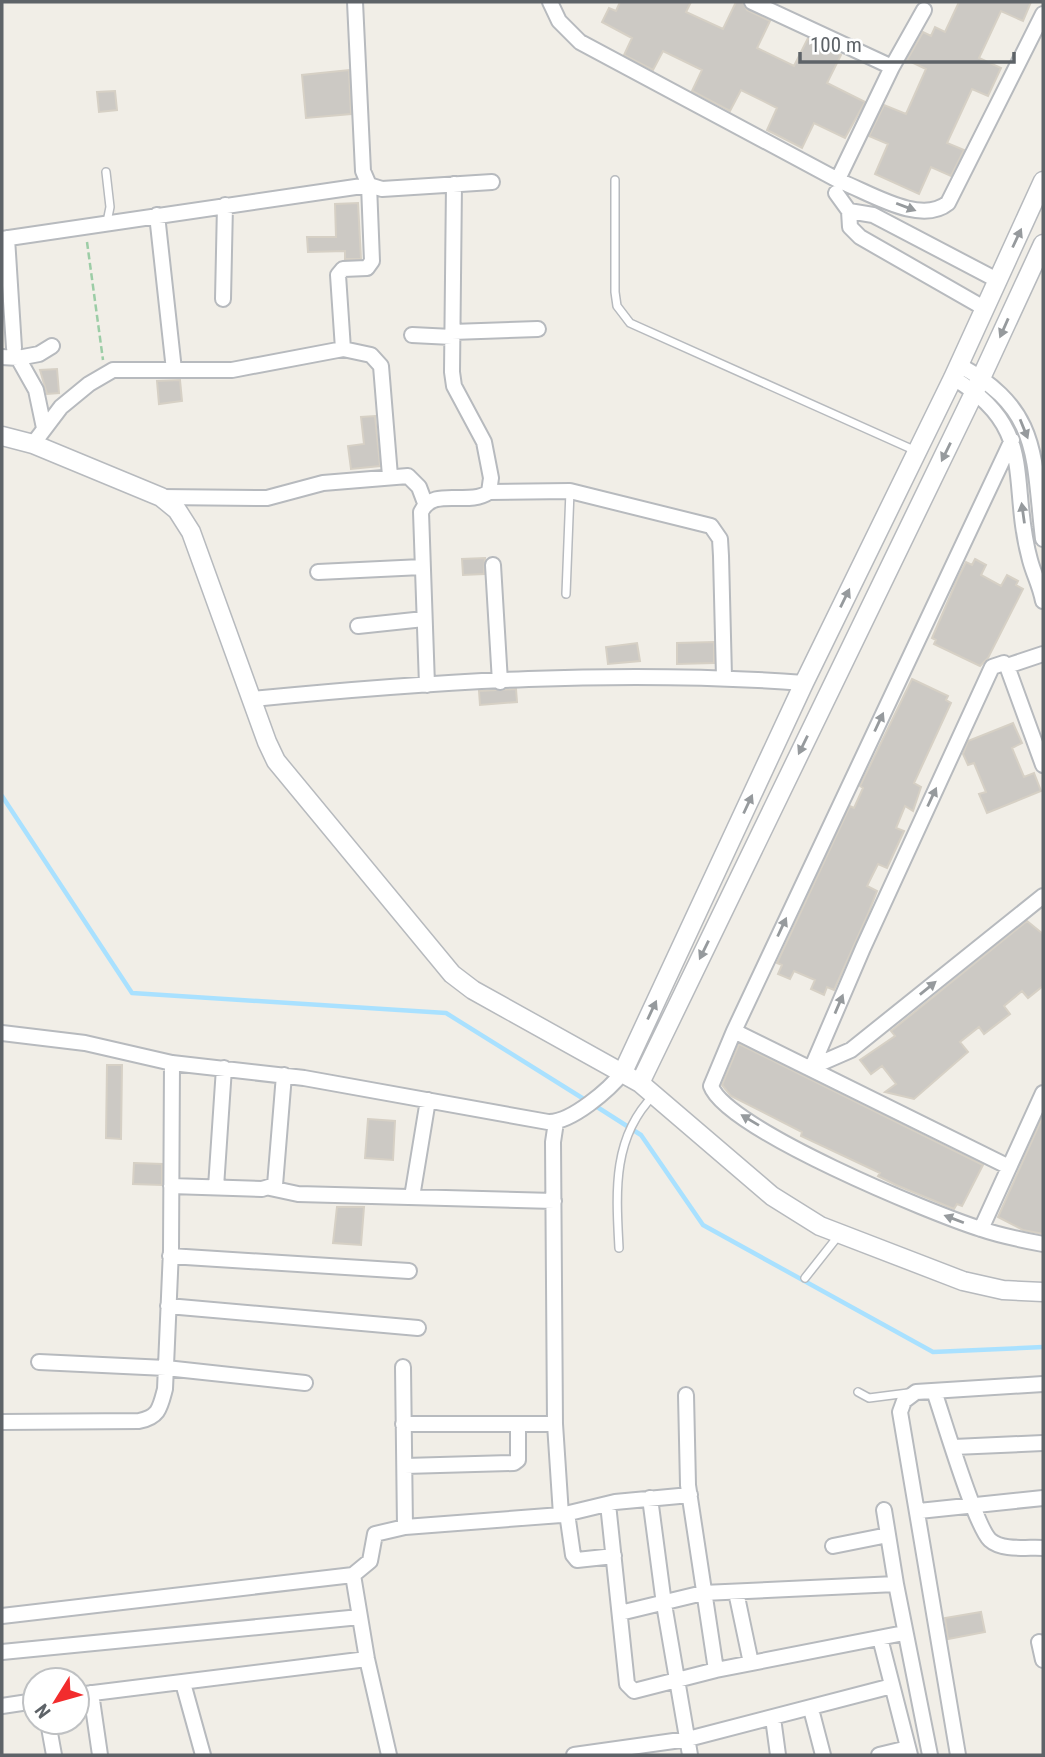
<svg xmlns="http://www.w3.org/2000/svg" width="1045" height="1757" font-family="'Roboto Condensed',sans-serif">
<rect width="100%" height="100%" fill="#f1eee7"/>
<g fill="none" stroke-linecap="round" stroke-linejoin="round">
<path stroke="#a9e1ff" stroke-width="4.5" d="M2 796 132 993 446 1013 587 1101
M594 1105 641 1135 703 1225 933 1352 1043 1347"/>
</g>
<path fill="#ccc9c4" stroke="#d6d0c5" stroke-width="2" d="M620 2H691L686 12 723 29 736 2H743L747 10 770 21 757 48 794 66 808 38 841 55 827 83 865 102 845 138 814 123 802 148 767 130 777 108 741 90 730 111 692 91 702 70 663 51 653 70 624 55 632 38 602 22 609 8 616 11Z
M959 2H1031L1023 21 1001 11 979 58 1001 68 988 96 972 89 947 143 964 150 951 176 931 167 919 194 875 174 888 144 869 136 884 105 906 114 926 69 907 60 923 32 931 36 935 27 945 32Z
M349 70 351 114 306 118 302 75Z
M115 91 117 110 99 112 97 92Z
M358 203 361 259H345V251L308 252 307 237H336L335 204Z
M57 369 59 393 47 394 40 370Z
M180 380 182 401 159 404 157 381Z
M375 416 380 466 351 469 348 446 364 444 361 417Z
M485 558 484 574 463 575 462 559Z
M975 559 986 565 981 575 1001 586 1007 575 1018 581 1016 585 1023 589 988 658 980 666 934 644 936 640 932 638 957 580 966 562 972 565Z
M714 642V663L677 664V643Z
M637 643 640 661 608 664 606 647Z
M912 679 948 696 946 700 951 703 914 783 921 787 913 811 905 806 896 828 904 831 887 868 878 864 867 886 877 891 868 914 834 990 827 987 824 995 811 989 815 980 794 971 790 979 778 974 782 965 777 963 850 806 854 808 863 788 860 786Z
M516 689 517 702 480 705 479 691Z
M1013 723 1022 743 1012 748 1024 777 1034 773 1041 791 987 813 979 794 986 792 974 763 968 765 963 754 968 741Z
M1027 921 1043 934V986L1028 998 1022 991 1004 1006 1010 1014 984 1034 979 1027 960 1042 968 1052 914 1099 885 1092 896 1084 882 1066 871 1074 860 1060 895 1036 891 1031Z
M739 1044 983 1165 962 1206 957 1204 954 1209 896 1185 878 1176 880 1173 801 1136 802 1132 731 1096 722 1085Z
M107 1065H122L121 1139 106 1138Z
M1043 1116V1234L1023 1230 998 1217Z
M368 1119 395 1121 393 1160 365 1158Z
M134 1163 162 1164V1185L133 1184Z
M337 1207H364L361 1245 333 1243Z
M981 1612 985 1632 948 1639 945 1618Z"/>
<g fill="none" stroke-linecap="round" stroke-linejoin="round">
<g stroke="#b7babe" stroke-width="10">
<path id="service" d="M106 172 110 207 107 222
M615 180V292L617 306 630 323 916 451
M566 594 570 491
M619 1248C616 1192 612 1137 654 1095
M805 1278 839 1235
M858 1392 869 1398 908 1393"/>
</g>
<g stroke="#b7babe" stroke-width="18">
<path id="minor" d="M355 2 363 171 369 185
M550 2 559 21 580 42 836 179
M752 2 892 67
M838 179 892 67 924 10
M842 182C872 194 921 225 948 203L1043 14
M836 193 849 211 850 227 860 237 984 308
M849 211 873 215 997 280
M157 215 174 370
M7 238 14 348
M2 239 369 185 382 189 492 182
M223 299 225 205
M452 332 538 329
M412 335 452 337
M343 349 338 275 343 269 367 268 372 261 369 185
M2 357 18 358
M959 365C1041 410 1033 456 1043 539
M953 378C1039 428 1008 481 1030 560 1034 575 1040 585 1043 601
M44 428 36 390 18 358 39 354 52 346
M1012 440 734 1031 711 1086C726 1129 933 1214 981 1229 1001 1236 1022 1240 1043 1244
M33 444 61 407 89 384 113 370H232L343 349 371 355 381 366 390 476
M489 492 570 491 711 526 720 539 721 556 724 677
M161 497 267 498 323 483 408 476 419 487 425 503
M493 565 500 682
M318 572 422 567
M358 626 424 619
M1007 666 1043 765
M427 685 421 512C433 486 468 507 489 492L491 478 484 442 454 386 452 372 454 184
M253 699C436 681 621 669 804 683
M734 1031 1009 1167
M2 1033 85 1043 172 1063 304 1078 548 1122C571 1123 610 1089 623 1072
M812 1067 863 948 992 667 1004 663 1007 666 1043 654
M812 1067 851 1050 1043 896
M556 1122 553 1142 555 1424 561 1515
M171 1186 262 1189 275 1185 284 1075
M216 1187 224 1068
M270 1188 298 1194 554 1201
M412 1197 428 1100
M981 1229 1043 1093
M170 1256 409 1271
M168 1306 418 1328
M39 1362 166 1368 305 1383
M403 1367 405 1527
M934 1391C943 1417 975 1526 990 1540 1002 1551 1028 1547 1043 1548
M686 1395 688 1485 716 1670
M2 1422 139 1421C159 1417 160 1408 165 1389L171 1250 172 1063
M403 1424H555
M954 1447 1043 1443
M405 1466 514 1463 518 1460V1424
M650 1498 664 1604 690 1755
M608 1504 627 1684 634 1691 716 1670 904 1633
M884 1510 896 1584
M919 1511 1043 1498
M567 1513 573 1555 577 1560 614 1556
M833 1546 888 1535
M736 1592 751 1663
M620 1613 703 1593 896 1584 930 1755
M2 1616 353 1575
M880 1638 910 1755
M1039 1642 1043 1660
M2 1652 360 1617
M183 1683 203 1755
M91 1693 100 1755
M77 1695 367 1659
M2 1706 35 1701
M811 1709 823 1755
M773 1718 778 1755
M48 1722 54 1755
M389 1755 367 1659 353 1575 370 1561 375 1534 405 1527 561 1515 615 1502 690 1495
M574 1755 688 1739 892 1686
M879 1755 908 1748
M958 1755 900 1412 904 1401 916 1392 1043 1384"/>
</g>
<g stroke="#b7babe" stroke-width="21">
<path id="tertiary" d="M2 436 33 444 161 497 177 510 191 532 267 742 276 761 452 974 473 990 640 1083 772 1196 820 1226 963 1281 1003 1290 1043 1292
M623 1072 804 683 953 378 1043 181
M640 1083 975 391 1043 244"/>
</g>
<path stroke="#9ccda6" stroke-width="2.5" stroke-dasharray="7 3.5" stroke-linecap="butt" d="M87 242 103 360"/>
<use href="#service" stroke="#fff" stroke-width="7"/>
<use href="#minor" stroke="#fff" stroke-width="14"/>
<use href="#tertiary" stroke="#fff" stroke-width="18"/>
</g>
<defs><path id="oneway-solid" d="M-6-.8H1V-3.2L6.5 0L1 3.2V.8H-6Z" transform="scale(1.75)"/></defs>
<g fill="#969a9d">
<use href="#oneway-solid" transform="translate(906 207) rotate(21)"/>
<use href="#oneway-solid" transform="translate(1017 238) rotate(-65)"/>
<use href="#oneway-solid" transform="translate(1004 328) rotate(114)"/>
<use href="#oneway-solid" transform="translate(1024 429) rotate(68)"/>
<use href="#oneway-solid" transform="translate(946 452) rotate(116)"/>
<use href="#oneway-solid" transform="translate(1023 513) rotate(-98)"/>
<use href="#oneway-solid" transform="translate(845 598) rotate(-64)"/>
<use href="#oneway-solid" transform="translate(879 722) rotate(-65)"/>
<use href="#oneway-solid" transform="translate(803 745) rotate(116)"/>
<use href="#oneway-solid" transform="translate(932 797) rotate(-65)"/>
<use href="#oneway-solid" transform="translate(748 804) rotate(-65)"/>
<use href="#oneway-solid" transform="translate(782 927) rotate(-65)"/>
<use href="#oneway-solid" transform="translate(704 950) rotate(116)"/>
<use href="#oneway-solid" transform="translate(928 988) rotate(-39)"/>
<use href="#oneway-solid" transform="translate(839 1004) rotate(-67)"/>
<use href="#oneway-solid" transform="translate(652 1010) rotate(-65)"/>
<use href="#oneway-solid" transform="translate(750 1120) rotate(-149)"/>
<use href="#oneway-solid" transform="translate(954 1219) rotate(-159)"/>
</g>
<rect width="1045" height="1757" fill="none" stroke="#5e6368" stroke-width="7"/>
<g transform="translate(56 1701) rotate(233)"><circle r="33" fill="#ffffff" stroke="#bfc1c3" stroke-width="2"/>
<path d="M0-5L12 26L0 18L-12 26Z" fill="#f22c2d"/>
<text y="-10" font-size="19" font-weight="bold" text-anchor="middle" fill="#5e6368">N</text>
</g>
<path d="M800 52v10h214v-10" fill="none" stroke="#5e6368" stroke-width="3.5"/>
<text x="810" y="52" font-size="21" fill="#5e6368" stroke="#ffffff" stroke-width="5" paint-order="stroke">100 m</text>
</svg>
